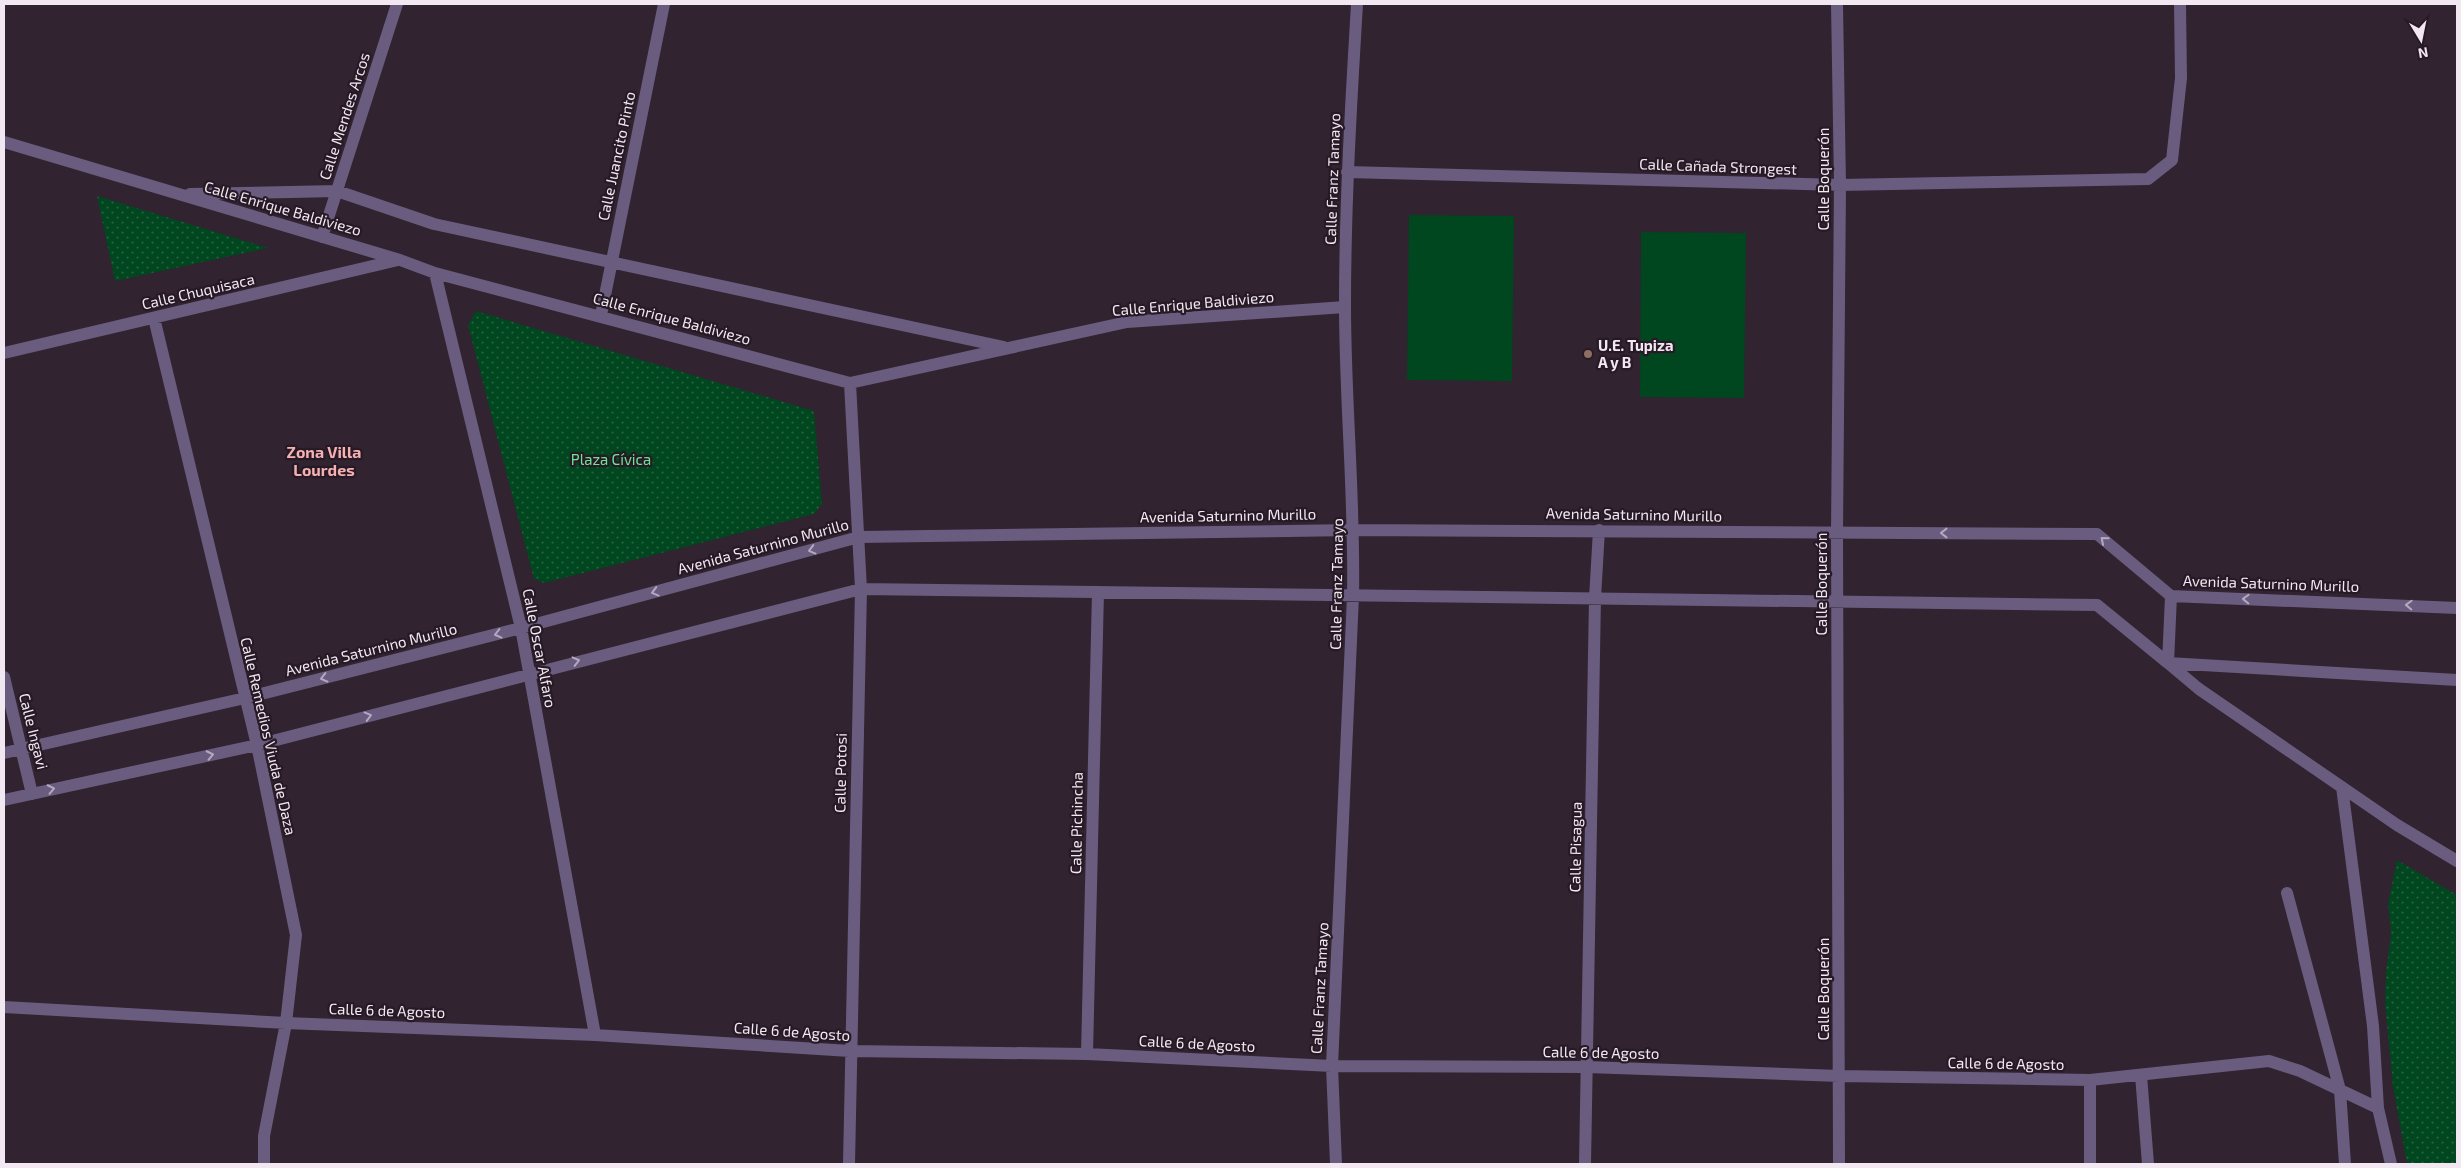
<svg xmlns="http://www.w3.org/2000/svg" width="2461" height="1168" font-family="'Exo 2',sans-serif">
<defs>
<pattern id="park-dots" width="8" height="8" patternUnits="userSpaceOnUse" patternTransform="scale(1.25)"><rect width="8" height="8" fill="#00461f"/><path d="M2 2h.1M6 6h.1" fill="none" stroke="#266140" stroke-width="1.8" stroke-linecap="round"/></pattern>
</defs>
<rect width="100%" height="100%" fill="#312330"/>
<path fill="url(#park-dots)" d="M97 196 268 248 115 281Z
M476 311 814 411 822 504 814 514 544 583 534 579 468 325Z
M2397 860 2457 895V1164H2408L2406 1159 2393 1086 2385 1003 2386 972 2391 933 2388 904Z"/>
<path fill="#00461f" d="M1409 215 1514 216 1512 381 1407 380Z
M1641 232 1746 233 1744 398 1640 397Z"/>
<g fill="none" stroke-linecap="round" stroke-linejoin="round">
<path stroke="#695c7f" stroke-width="12" d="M1837 4 1840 185 1837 533 1839 1164
M4 142 400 260 435 273 850 383 1127 322 1345 307
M1347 172 1840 185 2148 179 2172 160 2181 78 2180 4
M190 194 337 191 434 224 1004 347
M322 237 397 4
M435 273 521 628 595 1035
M601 315 664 4
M154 318 257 745 296 935 286 1023 264 1136V1164
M4 353 398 260
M2171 596 2168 663 2199 689 2397 825 2457 861
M4 677 32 794
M4 753 245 698 521 628 859 537 1354 530 2097 534 2171 596 2457 608
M2342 787 2373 1026 2378 1108 2391 1164
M4 800 257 745 861 589 2097 605 2168 663 2457 680
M2287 893 2340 1090 2345 1164
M4 1007 286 1023 595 1035 850 1051 1087 1054 1332 1066 1587 1067 1840 1076 2090 1080 2269 1061 2300 1071 2378 1108
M1087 1054 1098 592
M2141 1075 2148 1164
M849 1164 861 589 850 383
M1336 1164 1332 1066 1353 596C1355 499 1345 402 1345 305 1345 205 1351 104 1357 4
M1585 1164 1595 598 1599 530
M2090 1164V1080"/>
</g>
<defs><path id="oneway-chevron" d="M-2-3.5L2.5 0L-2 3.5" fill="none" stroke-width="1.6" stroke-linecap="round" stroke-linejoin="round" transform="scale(1.25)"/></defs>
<g stroke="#b4a9be">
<use href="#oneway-chevron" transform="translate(1944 533) rotate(-180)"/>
<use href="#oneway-chevron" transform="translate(2104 540) rotate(-140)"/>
<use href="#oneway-chevron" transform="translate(812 550) rotate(165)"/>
<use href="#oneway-chevron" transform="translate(655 592) rotate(165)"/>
<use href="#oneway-chevron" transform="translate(2246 599) rotate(-178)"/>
<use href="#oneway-chevron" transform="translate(2409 605) rotate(-178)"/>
<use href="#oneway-chevron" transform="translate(498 634) rotate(166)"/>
<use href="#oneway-chevron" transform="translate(576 661) rotate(-14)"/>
<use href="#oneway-chevron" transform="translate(324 678) rotate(166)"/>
<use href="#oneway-chevron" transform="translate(368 716) rotate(-15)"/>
<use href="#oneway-chevron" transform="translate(210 755) rotate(-12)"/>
<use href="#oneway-chevron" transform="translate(51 789) rotate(-12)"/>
</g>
<circle fill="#8d6e63" stroke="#271a26" stroke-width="2" cx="1588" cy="354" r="5"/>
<g text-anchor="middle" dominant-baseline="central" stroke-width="4.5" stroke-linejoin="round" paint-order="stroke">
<g font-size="15" fill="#f1e8f1" stroke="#271a26">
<text transform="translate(344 116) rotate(-72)">Calle Mendes Arcos</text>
<text transform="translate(616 156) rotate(-78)">Calle Juancito Pinto</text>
<text transform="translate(1718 166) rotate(2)">Calle Cañada Strongest</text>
<text transform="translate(1332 179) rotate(-88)">Calle Franz Tamayo</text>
<text transform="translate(1823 179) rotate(-90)">Calle Boquerón</text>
<text transform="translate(283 208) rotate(16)">Calle Enrique Baldiviezo</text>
<text transform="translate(198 291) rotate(-13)">Calle Chuquisaca</text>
<text transform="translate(1193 303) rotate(-5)">Calle Enrique Baldiviezo</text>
<text transform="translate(672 318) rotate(15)">Calle Enrique Baldiviezo</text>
<text transform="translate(1634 514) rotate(1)">Avenida Saturnino Murillo</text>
<text transform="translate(1228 515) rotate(-1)">Avenida Saturnino Murillo</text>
<text transform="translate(763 546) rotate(-15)">Avenida Saturnino Murillo</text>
<text transform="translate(2271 583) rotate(2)">Avenida Saturnino Murillo</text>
<text transform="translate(1336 584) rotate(-89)">Calle Franz Tamayo</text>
<text transform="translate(1821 584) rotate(-90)">Calle Boquerón</text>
<text transform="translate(540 648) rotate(79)">Calle Oscar Alfaro</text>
<text transform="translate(371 649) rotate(-14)">Avenida Saturnino Murillo</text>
<text transform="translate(34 731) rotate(76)">Calle Ingavi</text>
<text transform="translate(269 736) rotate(77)">Calle Remedios Viuda de Daza</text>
<text transform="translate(840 773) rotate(-89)">Calle Potosi</text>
<text transform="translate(1076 823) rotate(-89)">Calle Pichincha</text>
<text transform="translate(1575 847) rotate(-89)">Calle Pisagua</text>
<text transform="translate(1319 988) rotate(-87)">Calle Franz Tamayo</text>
<text transform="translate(1823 989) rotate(-90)">Calle Boquerón</text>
<text transform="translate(387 1010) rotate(2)">Calle 6 de Agosto</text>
<text transform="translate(792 1031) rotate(4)">Calle 6 de Agosto</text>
<text transform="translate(1197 1043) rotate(3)">Calle 6 de Agosto</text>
<text transform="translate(1601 1052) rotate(1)">Calle 6 de Agosto</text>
<text transform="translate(2006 1063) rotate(1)">Calle 6 de Agosto</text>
</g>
<g font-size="15" font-weight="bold" fill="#f1e8f1" stroke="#271a26" text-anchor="start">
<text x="1598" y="345">U.E. Tupiza<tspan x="1598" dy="17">A y B</tspan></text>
</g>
<g font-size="15" fill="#6ee393" stroke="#271a26">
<text x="611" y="459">Plaza Cívica</text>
</g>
<g font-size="16" font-weight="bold" fill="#f5b1b2" stroke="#271a26">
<text x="324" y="451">Zona Villa<tspan x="324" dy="18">Lourdes</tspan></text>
</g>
</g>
<rect width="2461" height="1168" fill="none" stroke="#f1e8f1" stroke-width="10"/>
<g transform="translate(2421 40) rotate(170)" stroke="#271a26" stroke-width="4" paint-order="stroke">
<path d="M0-4L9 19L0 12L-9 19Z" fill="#f1e8f1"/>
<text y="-8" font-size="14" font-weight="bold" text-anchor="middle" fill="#f1e8f1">N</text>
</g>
</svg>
